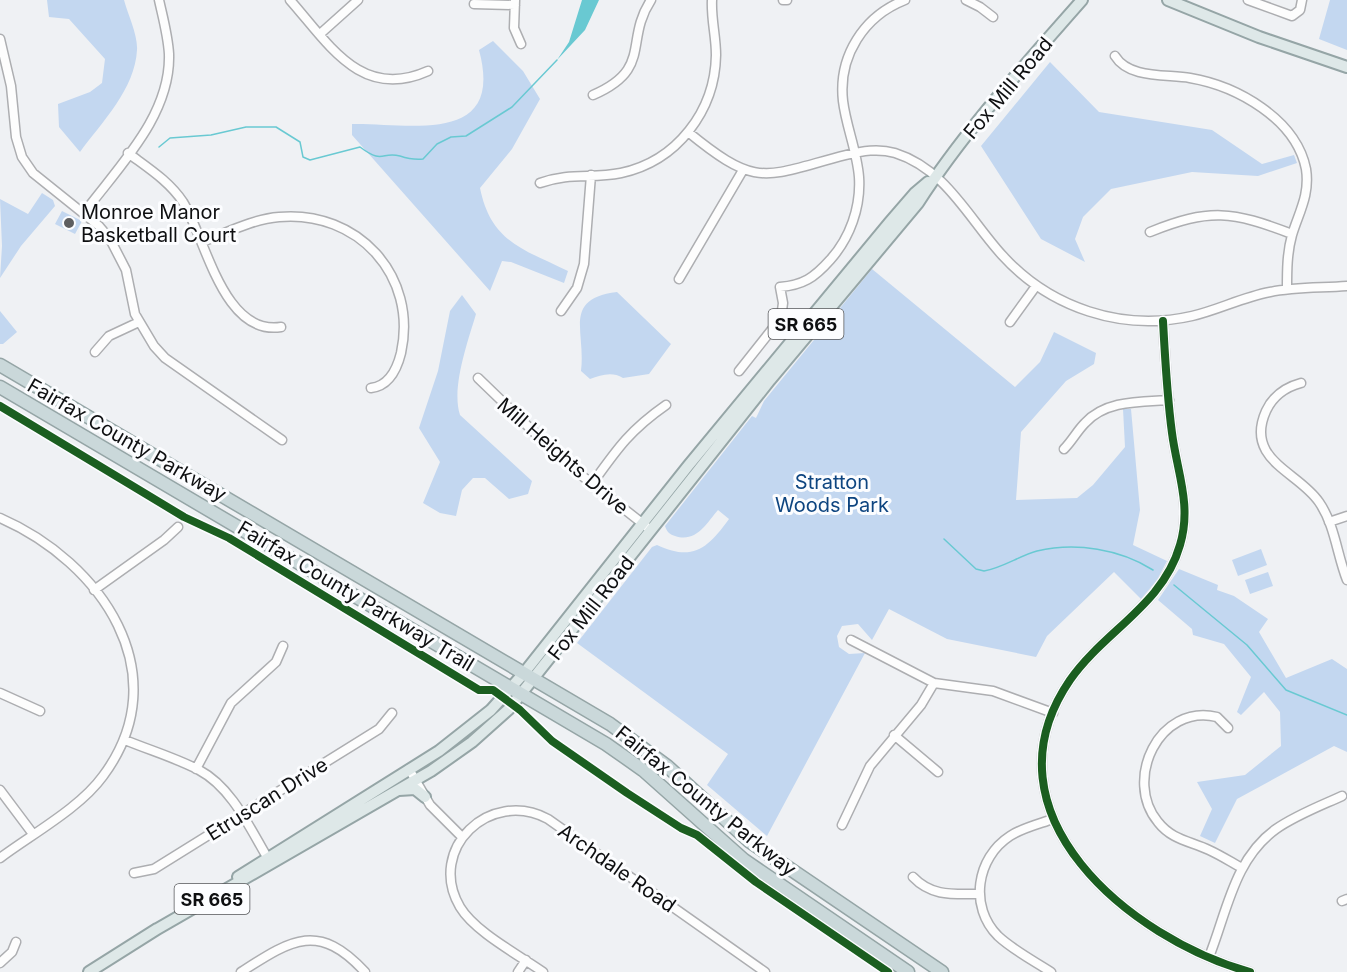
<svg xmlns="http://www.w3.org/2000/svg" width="1347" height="972" font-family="Inter,sans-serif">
<rect width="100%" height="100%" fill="#eff1f4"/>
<path fill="#c3d7f0" d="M47 0H124C128 15 138 35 137 50 135 89 102 122 80 152L59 127 58 104 90 92 102 83 105 59 69 19 49 17Z
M1330 0H1347V50L1319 39Z
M493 41 523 71 540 99 512 149 480 188C491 242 523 249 568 271L564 283 511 262 502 261 490 291 352 135V124C410 123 505 146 479 50Z
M1050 62 1099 112 1212 130 1262 164 1294 155 1297 163 1258 176 1192 172 1111 189 1083 217 1075 239 1085 262 1041 239 981 146Z
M42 193 53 200 55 206 21 246 0 278 2 246 0 199 28 214Z
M62 211 82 221 75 234 55 224Z
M872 269 1015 387 1040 362 1054 332 1096 353 1094 364 1066 381 1021 432 1016 500 1077 498 1093 485 1125 447 1123 409H1131L1140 510 1133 545 1167 561 1157 580 1141 599 1114 572 1047 636 1036 657 947 639 889 609 872 640 858 624 842 626 837 636 839 647 849 654 865 653 767 836 707 785 728 754 577 643 652 547 657 545C693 562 708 548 729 519L718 510C706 524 696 543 675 536 669 534 667 532 665 526L752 416 756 418 764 401Z
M617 292 671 344 649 374 623 378C612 371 601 375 590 379L581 371C586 331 562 299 617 292Z
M462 295 476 314C468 341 451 388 460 415L532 481 528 494 509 499 485 478H473L462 490 456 516 440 513 423 503 440 462 419 428 438 371 450 311Z
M0 311 17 332 3 344H0Z
M1261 549 1267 565 1238 576 1232 560Z
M1179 569 1218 585 1217 590 1234 596 1268 619 1259 632 1286 678 1332 659 1347 669V752L1334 746 1237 799 1215 843 1200 836 1212 809 1197 782 1245 775 1281 746 1280 712 1264 692 1241 715 1237 712 1251 677 1224 644 1193 635 1192 629 1158 600Z
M1268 572 1273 586 1250 594 1245 580Z"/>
<path fill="#69c9d2" d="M582 0H599L585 30 557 60 569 42Z"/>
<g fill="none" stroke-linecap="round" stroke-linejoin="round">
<path stroke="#69c9d2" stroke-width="1.5" d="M159 147 170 138 211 135 246 127H276L300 142 303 157 310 160 360 147C384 165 381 151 400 156 409 159 414 160 423 159L437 144 451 137 466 136 512 107 557 60
M944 539 976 569 984 571C1002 568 1019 556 1037 551 1076 542 1120 549 1153 570
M1174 585 1247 645 1286 690 1347 715"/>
<g stroke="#adaeb1" stroke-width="11">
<path id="minor" d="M290 0C329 44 361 101 428 71
M515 0 514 28 521 44
M783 0H787
M966 0 980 7 993 17
M1248 0 1292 16 1300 10 1302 0
M474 4 515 5
M320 34 358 0
M0 39 11 86 16 137 22 157 33 173 99 226 110 239 126 270 135 314 154 346 165 358 282 440
M1115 56C1129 79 1167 74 1190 78 1237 86 1296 119 1306 169 1310 195 1299 212 1292 235 1287 253 1287 271 1287 289
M593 95C653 69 624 41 651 0
M688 132C759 190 764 176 846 155 862 151 878 148 895 153 946 169 969 219 1002 255 1050 308 1122 332 1192 316 1218 310 1243 297 1270 292 1295 287 1321 288 1347 286
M128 153C148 168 169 181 183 202 206 239 223 336 281 327
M540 183C571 172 591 179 621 173 677 161 715 111 716 55 716 36 711 19 712 0
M84 213C118 167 171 116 169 54 168 36 163 18 159 0
M1150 232C1210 208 1232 211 1292 234
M202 242C226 233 253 219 279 217 358 210 418 276 401 353 397 369 389 386 371 388
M679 279 743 170
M561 311 577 288 584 264 591 175
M1163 321C1165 358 1167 396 1172 433 1177 472 1192 505 1180 545 1163 605 1104 631 1070 680 978 814 1131 939 1250 972
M1010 322 1036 286
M95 352 109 336 139 322
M739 371 781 318 783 303 780 287C803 285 814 278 830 260 850 238 861 207 859 177 857 151 846 126 843 101 838 56 864 16 905 0
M478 378 567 464 647 527
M1301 383C1286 387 1273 396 1266 411 1244 460 1299 472 1319 502 1335 525 1337 555 1347 580
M1064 449C1072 441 1077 431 1085 423 1106 400 1140 402 1169 400
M592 484C617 449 630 430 666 405
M0 518C101 562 179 674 103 776 80 808 32 834 0 858
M1329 522 1347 516
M94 590 164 540 178 527
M851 640 934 683 993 691 1053 713
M0 693 40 711
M1228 728 1217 717C1159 703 1123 780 1158 822 1172 840 1190 841 1209 850 1220 855 1231 862 1242 868
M894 735 938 772
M125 740C149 750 176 758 199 770 233 788 251 831 270 862
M196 769 231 703 276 662 283 646
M409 769 430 805 462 837
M0 790 33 834
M842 825 870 766 921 705 934 683
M134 873 154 869 379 729 392 713
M913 877C932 897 954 894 980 894
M1342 901 1347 899
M1209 957C1227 912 1234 859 1276 829 1296 815 1320 806 1342 796
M0 963 12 952 16 942
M241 972C291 940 318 921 365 972
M518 972 526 960
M543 972C519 955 475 932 460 907 426 849 490 788 548 819L765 972
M1051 972C1034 961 1013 950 998 936 969 907 976 858 1010 836 1022 828 1039 824 1053 819"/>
</g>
<g stroke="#95a5a6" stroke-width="14">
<path id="major" d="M1168 0 1259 37 1347 67
M399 790 415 789 425 797
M238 877 439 751 491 710 524 673 688 466 890 222 915 193 928 182
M152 932 431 771 472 742 509 709 770 380 918 203C965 130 1025 65 1082 0
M89 972 157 929"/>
</g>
<g stroke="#95a5a6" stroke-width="15">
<path id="highway" d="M0 365 610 724 667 766 749 841 942 972
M0 387 606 744 643 770 744 860 908 972"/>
</g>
<use href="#minor" stroke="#fdfdfd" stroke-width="8"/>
<use href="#major" stroke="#dee8e8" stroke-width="10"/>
<use href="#highway" stroke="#cad8da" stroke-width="12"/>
<g stroke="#fcfdff" stroke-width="11">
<path id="cycleway" d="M1163 321C1165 358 1167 396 1172 433 1177 472 1192 505 1180 545 1163 605 1104 631 1070 680 978 814 1131 939 1250 972
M0 406 184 517 229 538 479 690H493L520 710 552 741 627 793 681 828 697 835 756 882 888 972"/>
</g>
<use href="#cycleway" stroke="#1b5e20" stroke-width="8"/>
</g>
<circle fill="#5d5e60" stroke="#fcfdff" stroke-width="2" cx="69" cy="223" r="6"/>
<g text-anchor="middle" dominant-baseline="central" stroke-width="6" stroke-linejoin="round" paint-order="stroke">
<g fill="#fcfdff" stroke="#555658" stroke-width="1.5">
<rect x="768.5" y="309" width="75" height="30" rx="4.5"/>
<rect x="174.5" y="884" width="75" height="30" rx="4.5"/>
</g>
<g font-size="18" font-weight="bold" fill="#0e0f11">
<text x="806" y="324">SR 665</text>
<text x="212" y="899">SR 665</text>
</g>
<g font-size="20" fill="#0e0f11" stroke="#fcfdff">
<text transform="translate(1008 88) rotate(-50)">Fox Mill Road</text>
<text transform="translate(127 440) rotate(30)">Fairfax County Parkway</text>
<text transform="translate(563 456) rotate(41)">Mill Heights Drive</text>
<text transform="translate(356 596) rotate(31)">Fairfax County Parkway Trail</text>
<text transform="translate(591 608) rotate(-52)">Fox Mill Road</text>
<text transform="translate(267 799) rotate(-32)">Etruscan Drive</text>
<text transform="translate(706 801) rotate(39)">Fairfax County Parkway</text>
<text transform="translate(617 868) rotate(35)">Archdale Road</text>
</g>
<g font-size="20" fill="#0e0f11" stroke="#fcfdff" text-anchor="start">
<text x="81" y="212">Monroe Manor<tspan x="81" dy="23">Basketball Court</tspan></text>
</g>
<g font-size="20" fill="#0e4580" stroke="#fcfdff">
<text x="832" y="482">Stratton<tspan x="832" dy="23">Woods Park</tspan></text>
</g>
</g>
</svg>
